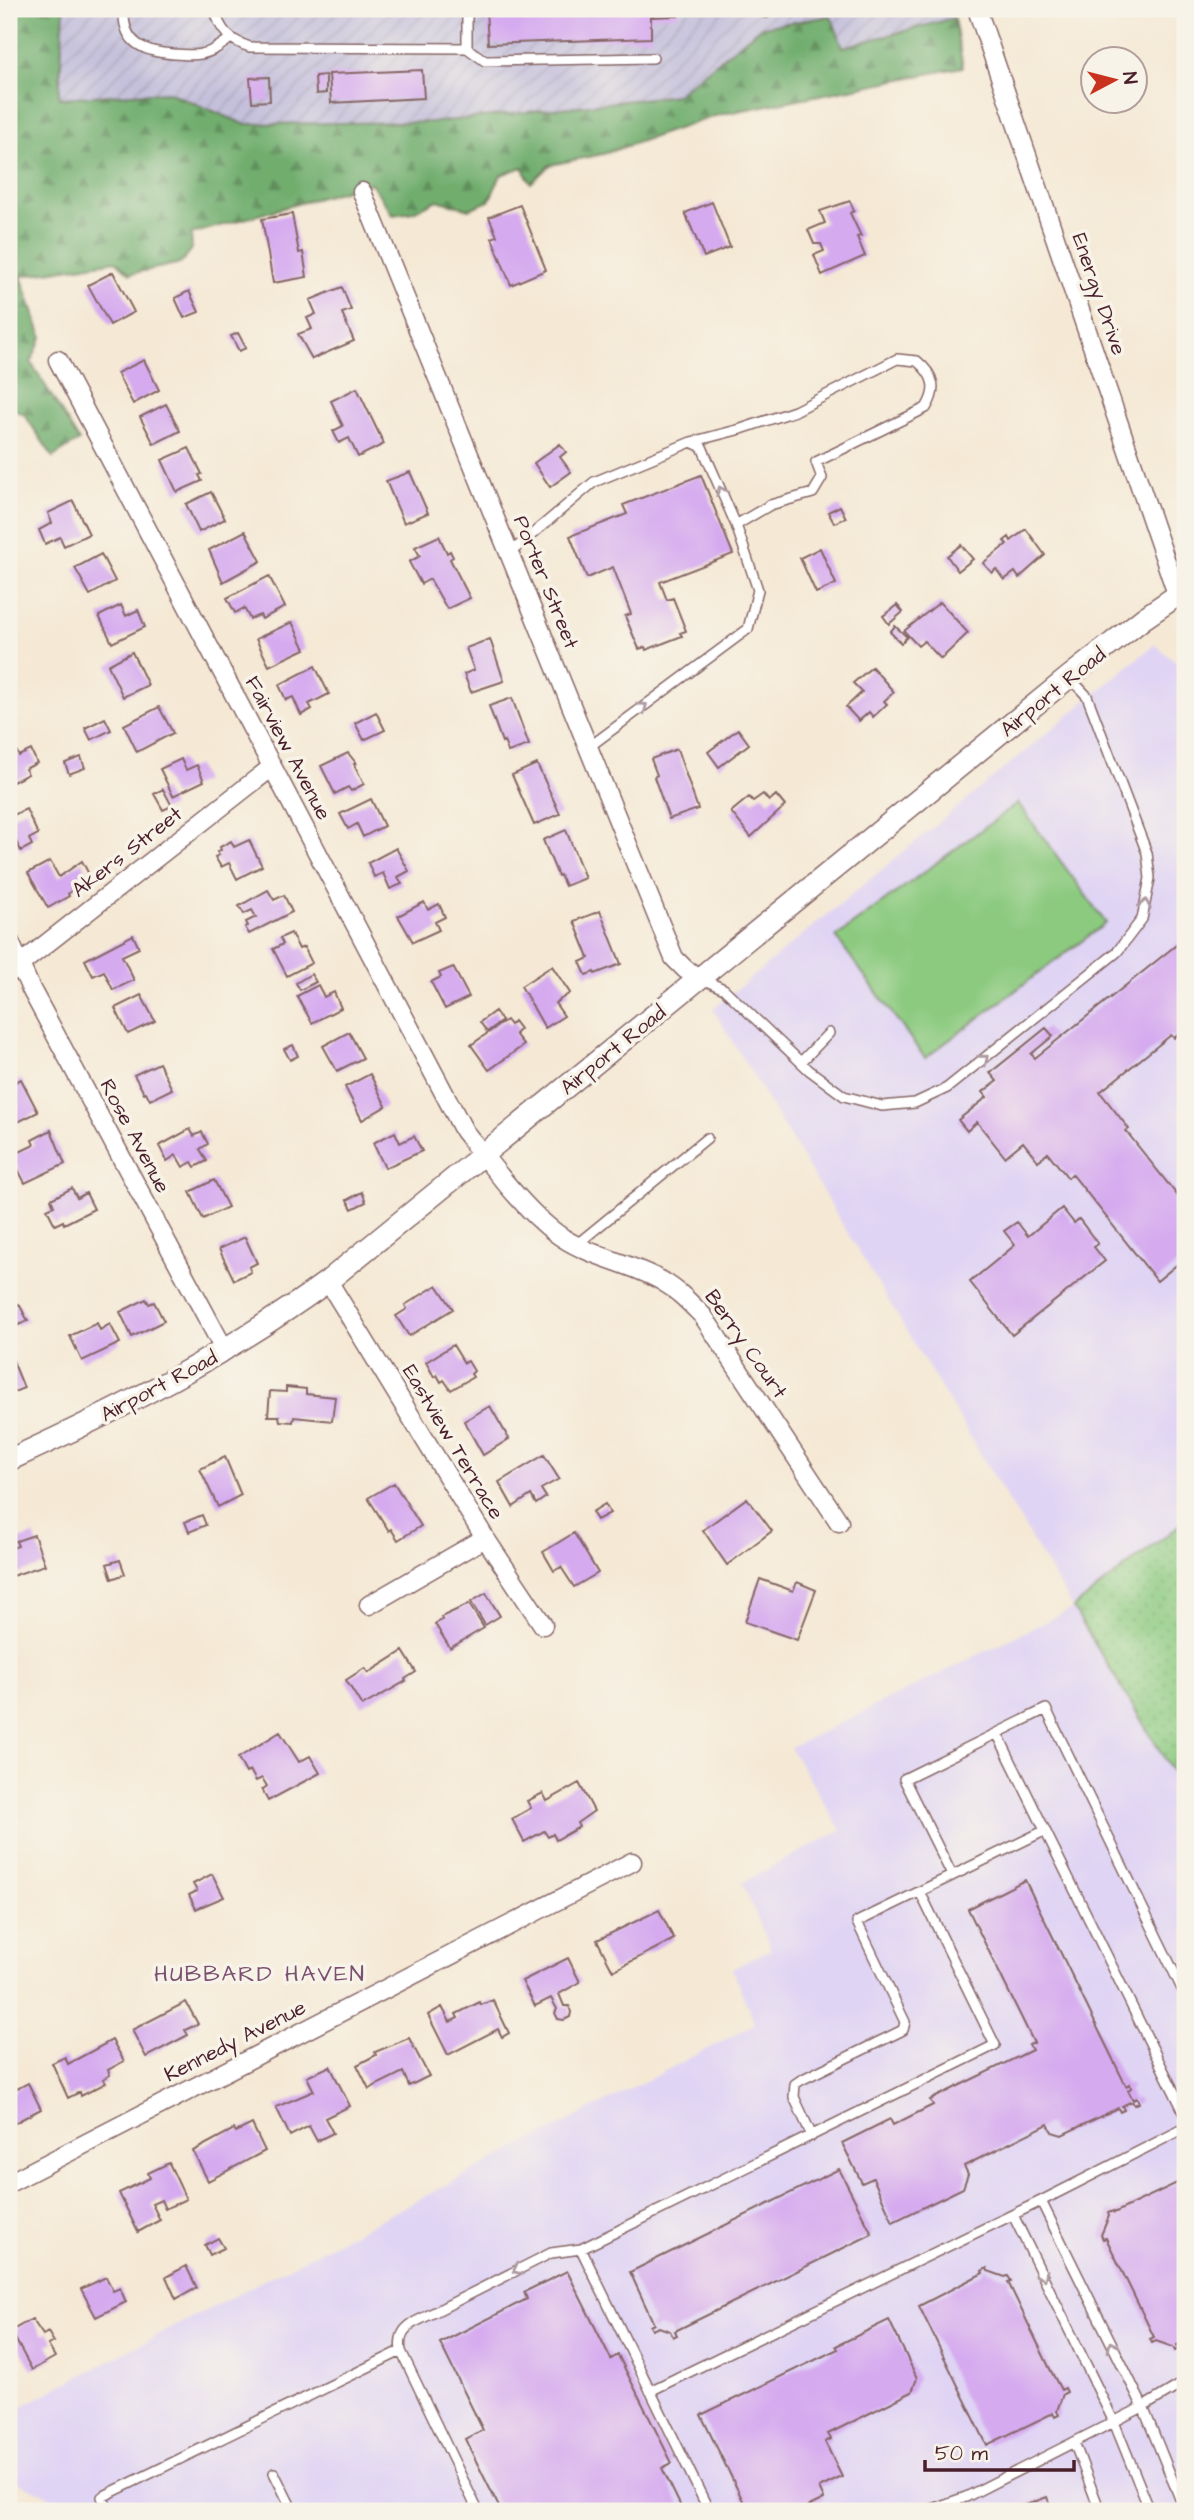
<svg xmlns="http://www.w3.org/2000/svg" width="1194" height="2520" font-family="'Architects Daughter',sans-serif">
<defs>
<pattern id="industrial-furrows" width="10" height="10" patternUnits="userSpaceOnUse" patternTransform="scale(1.75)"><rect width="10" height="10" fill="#c4c0db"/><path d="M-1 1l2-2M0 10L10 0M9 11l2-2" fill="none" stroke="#aaa5bc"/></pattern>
<pattern id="grass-dots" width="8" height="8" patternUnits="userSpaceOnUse" patternTransform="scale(1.75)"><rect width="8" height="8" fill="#8cca80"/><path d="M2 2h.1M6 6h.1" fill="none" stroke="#7aad6f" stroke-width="1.8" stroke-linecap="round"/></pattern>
<pattern id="forest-firs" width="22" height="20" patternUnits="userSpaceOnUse" patternTransform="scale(1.75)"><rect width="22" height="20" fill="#71ae6e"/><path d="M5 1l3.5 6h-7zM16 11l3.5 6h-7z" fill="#5f8d5b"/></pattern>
</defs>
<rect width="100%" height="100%" fill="#f7f3e8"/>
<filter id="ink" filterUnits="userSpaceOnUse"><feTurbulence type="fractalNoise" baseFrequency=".0143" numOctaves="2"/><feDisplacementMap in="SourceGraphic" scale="14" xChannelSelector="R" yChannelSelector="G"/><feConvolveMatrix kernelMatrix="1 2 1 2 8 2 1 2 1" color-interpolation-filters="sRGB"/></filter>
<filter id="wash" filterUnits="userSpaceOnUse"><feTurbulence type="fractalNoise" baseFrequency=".00686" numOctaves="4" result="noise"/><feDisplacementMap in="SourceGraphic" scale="28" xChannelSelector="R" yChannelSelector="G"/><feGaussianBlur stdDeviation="1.57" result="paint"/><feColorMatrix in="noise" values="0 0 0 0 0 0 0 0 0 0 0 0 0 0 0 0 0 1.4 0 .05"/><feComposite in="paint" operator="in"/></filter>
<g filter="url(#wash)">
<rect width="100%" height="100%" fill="#f5e9d5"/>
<path fill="#e0d4f4" d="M1155 644 1185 671V1521L1073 1608 1185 1792V2511H62L55 2499 9 2479V2413L755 2024 732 1969 771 1949 742 1883 841 1830 790 1748 1073 1608 713 1009Z"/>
<path fill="url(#industrial-furrows)" d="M64 9H952L954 18 843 47 761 27 676 95 438 122 244 124 168 92 58 98Z"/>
<path fill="url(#grass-dots)" stroke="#6b7456" stroke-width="2" d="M1185 1521V1792L1073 1608Z"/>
<path fill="url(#forest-firs)" stroke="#5e664c" stroke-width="2" d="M9 9H64L59 98 168 92 244 124 438 122 676 95 761 27 831 16 843 47 954 18 963 67 718 115 603 154 550 165 531 183 522 167 501 175 489 201 469 209 437 200 413 212 393 215 371 183 191 234 192 249 181 263 130 274 116 261 21 276 42 337 31 362 79 441 53 457 24 414 9 407Z"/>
<path fill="#8cca80" stroke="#6b7456" stroke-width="2" d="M1018 803 1106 923 925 1058 836 937Z"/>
<g id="blocks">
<path fill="#d5aaef" d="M486 9H678V16L651 17V38L488 44Z
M422 70 424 98 331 103 329 74Z
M326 75V93L316 94 315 76Z
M269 77 270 101 252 102 250 78Z
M850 201 854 211 850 213 861 236 857 237 865 256 822 275 814 255 824 251 821 244H814L808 230 825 223 820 211Z
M712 202 730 247 704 257 685 213Z
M520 205 546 270 511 285 492 238 497 236 489 217Z
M292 214 299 253 303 252 307 277 273 283 262 219Z
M113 272 134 312 110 325 88 285Z
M342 287 351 310 342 313 354 341 312 359 298 334 312 329 307 318 316 314 310 300Z
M189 291 199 312 184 318 175 298Z
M238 333 246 348 239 351 231 336Z
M144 360 159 390 133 404 117 373Z
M357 388 384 444 358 457 349 438 339 443 333 431 343 426 331 401Z
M166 404 180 431 154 444 140 417Z
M560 444 566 452 560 457 571 472 550 487 534 463Z
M189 448 202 474 199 475 202 481 177 492 162 460Z
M410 472 428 513 404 523 386 481Z
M701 475 733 554 660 582 667 600 673 598 686 631 680 633 682 636 646 650 645 647 639 649 625 616 631 614 613 567 587 578 570 536 627 514 623 505Z
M211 492 225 519 199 532 186 504Z
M73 501 89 534 64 546 60 537 45 544 39 530 52 523 48 513Z
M840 506 846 518 834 523 828 512Z
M1026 529 1045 555 1019 578 1015 572 1004 580 996 569 992 573 983 563 1007 544 1004 541 1009 537 1011 541Z
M245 531 261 561 223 582 209 550Z
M439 536 447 553 450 551 453 557 450 559 470 598 447 609 430 579 421 584 409 562 420 556 415 547Z
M961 545 973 559 958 571 947 556Z
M820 548 836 584 816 593 800 558Z
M101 554 115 581 90 595 75 568Z
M269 576 285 607 262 619 260 615 250 619 244 608 235 613 227 598Z
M940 602 968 633 941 659 924 641 918 646 904 631Z
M121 605 126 616 138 610 145 627 112 643 99 616Z
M897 605 903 612 889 624 883 616Z
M292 622 305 649 269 666 256 639Z
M895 626 907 637 901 643 890 632Z
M490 639 504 681 471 692 464 674 474 670 466 648Z
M132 652 148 685 123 697 108 665Z
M315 666 329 694 309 704 312 709 301 715 293 697 286 700 279 685Z
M872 667 894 692 884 701 887 704 873 717 869 712 859 721 846 707 862 692 853 683Z
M512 698 529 745 508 752 504 741 502 742 489 706Z
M159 707 173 733 137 752 124 725Z
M376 712 385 730 364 740 355 723Z
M105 718 111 730 91 740 85 728Z
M738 729 749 744 719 767 708 752Z
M15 748 19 756 31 750 37 763 25 769 28 774 9 784V750Z
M677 749 698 809 669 819 654 777 657 775 651 759Z
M348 753 356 763 354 764 364 784 351 791 348 787 335 794 321 766Z
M81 757 85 768 69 774 65 763Z
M181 759 186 770 197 765 204 781 173 796 160 769Z
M537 764 560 814 534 825 512 775Z
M163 789 172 806 163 810 154 794Z
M763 794 769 801 776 795 785 806 751 837 731 812 749 797 753 801Z
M371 799 384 826 363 837 357 824 348 829 340 814Z
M26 809 38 834 29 839 32 845 21 851 12 834 9 836V817Z
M566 830 585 878 565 886 560 875 558 876 543 840Z
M249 840 262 866 237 879 229 863 221 867 215 857 219 855 217 852 221 850 220 847 231 841 234 847Z
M396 848 409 871 398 877 402 884 390 889 383 873 374 877 368 863Z
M50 861 59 877 82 861 91 878 74 888 68 894 69 896 48 908 28 873Z
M268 890 274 900 284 895 292 912 249 934 245 927 248 926 246 922 256 917 252 910 244 914 239 906Z
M424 902 428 910 439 904 445 917 435 922 439 930 413 942 398 916Z
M600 911 621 964 595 974 594 972 586 975 580 962 589 958 574 921Z
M291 933 299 949 304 947 312 963 287 976 273 949 283 944 280 938Z
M133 935 139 948 122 956 134 980 113 990 104 971 93 976 85 960Z
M1185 938V1024L1180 1028 1183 1031 1174 1038 1171 1035 1100 1092 1129 1129 1126 1131 1185 1205V1258L1157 1281 1072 1174 1068 1178 1048 1153 1038 1161 1023 1142 1005 1157 977 1122 967 1131 958 1120 987 1097 983 1092 997 1081 990 1073 1046 1028 1053 1036 1031 1054 1035 1058Z
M552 966 570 993 555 1003 564 1016 545 1028 521 986Z
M453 967 469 997 445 1009 431 982 441 977 439 973Z
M311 974 316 982 300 990 296 983Z
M318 985 324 997 334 992 341 1008 312 1023 297 996Z
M141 995 155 1021 128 1034 115 1008Z
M495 1011 502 1021 487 1032 480 1022Z
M506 1020 510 1025 514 1021 520 1029 515 1034 524 1045 489 1070 471 1045Z
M349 1032 363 1058 337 1071 323 1046Z
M293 1045 298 1056 290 1060 284 1049Z
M159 1063 172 1089 150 1100 146 1092 144 1093 134 1075Z
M370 1074 386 1106 362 1120 345 1087Z
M21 1079 38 1112 12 1125 9 1118V1085Z
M190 1129 194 1136 202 1132 208 1144 200 1149 207 1161 195 1167 192 1162 183 1167 176 1155 167 1161 159 1146Z
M51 1130 65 1164 25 1183 11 1156 34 1145 32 1140Z
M395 1132 400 1143 414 1136 422 1151 385 1168 373 1143Z
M214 1180 228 1207 203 1219 190 1192Z
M72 1188 77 1198 86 1193 94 1209 64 1224 63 1221 55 1225 47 1209 54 1206 51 1199Z
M362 1192 366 1202 352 1209 347 1200Z
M1062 1208 1074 1223 1079 1219 1098 1244 1094 1247 1105 1261 1012 1335 970 1282 1015 1245 1004 1231 1017 1222 1028 1236Z
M245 1237 257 1263 249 1267 251 1272 234 1280 219 1249Z
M437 1285 453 1309 409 1336 396 1316 407 1309 405 1305Z
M146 1299 149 1304 154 1302 164 1321 132 1337 120 1312Z
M19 1304 28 1321 16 1326 9 1308Z
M97 1323 100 1330 110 1324 120 1343 82 1361 70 1336Z
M453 1345 464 1363 468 1361 474 1371 471 1374 473 1377 451 1390 444 1380 441 1382 437 1375 434 1377 426 1362Z
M9 1351 24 1388 9 1394Z
M286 1387 306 1389V1394L335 1397 332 1421 294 1417 293 1422 280 1421 279 1416H268L270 1391 286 1392Z
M490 1406 509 1439 483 1455 464 1421Z
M544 1455 559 1479 541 1489 546 1497 536 1504 531 1495 513 1507 499 1482Z
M225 1457 241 1495 218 1507 200 1469Z
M394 1483 421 1526 398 1540 391 1529 389 1531 368 1498Z
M747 1498 772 1531 727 1565 703 1530Z
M605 1504 610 1513 597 1520 592 1512Z
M202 1515 206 1525 189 1532 185 1522Z
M574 1533 598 1573 574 1587 561 1567 554 1571 543 1552Z
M34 1535 45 1565 12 1576 9 1566V1549L18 1546 16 1541Z
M120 1560 125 1574 112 1579 107 1564Z
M760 1579 793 1591 797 1582 816 1590 797 1640 745 1622Z
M486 1593 500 1616 485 1625 471 1602Z
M469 1604 484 1628 450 1648 435 1624 442 1620 441 1617Z
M403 1651 416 1672 405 1679 406 1681 362 1706 346 1680 365 1668 368 1673Z
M280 1732 299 1762 310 1756 320 1773 268 1801 262 1790 267 1786 262 1778 256 1781 250 1770 246 1773 238 1758Z
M579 1783 594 1811 577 1823 579 1827 556 1840 553 1834 548 1837 544 1831 524 1842 512 1819 531 1808 527 1801 543 1793 547 1801Z
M212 1874 224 1897 196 1909 189 1895 197 1891 193 1884Z
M1025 1880 1126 2086 1130 2084 1131 2088 1128 2090 1133 2100 1137 2098 1139 2103 1134 2105 1132 2101 1122 2106 1124 2110 1120 2112 1118 2108 1062 2135 1052 2132 1048 2124 964 2166 968 2174 963 2188 893 2222 873 2178 862 2183 842 2143 890 2119 893 2125 933 2105 930 2100 1032 2050 1029 2045 1034 2043 968 1909Z
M659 1910 674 1939 613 1971 597 1940Z
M568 1958 580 1982 559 1994 564 2006H569L571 2012 570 2017 564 2020 558 2019 555 2013 557 2009 551 1998 535 2006 522 1981Z
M493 2000 509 2033 502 2037 498 2029 448 2055 428 2015 442 2007 450 2022 458 2018 456 2014 480 2002 481 2005Z
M186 2002 198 2024 185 2030 188 2035 146 2057 132 2030Z
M409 2038 429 2076 409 2086 403 2072 369 2089 357 2065 376 2055 375 2052Z
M112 2040 124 2061 108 2070 110 2075 103 2079 106 2083 81 2096 80 2092 68 2098 52 2063 65 2057 68 2064Z
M330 2066 350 2106 325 2118 333 2133 317 2141 309 2126 290 2136 276 2107 314 2091 307 2077Z
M28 2083 41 2109 9 2126V2093Z
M252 2124 265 2151 208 2181 193 2151 234 2129 236 2132Z
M169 2163 186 2199 165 2209 161 2200 152 2204 160 2220 138 2232 119 2193 150 2178 148 2173Z
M839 2169 872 2234 675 2331 677 2335 673 2337 670 2331 659 2327 652 2330 650 2326 654 2324 630 2272Z
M1179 2182 1185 2194V2341L1177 2345 1179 2349 1175 2351 1173 2347 1156 2341 1152 2343 1150 2339 1154 2337 1106 2238 1103 2239 1101 2235 1109 2216 1108 2213 1113 2211 1114 2213Z
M218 2238 224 2248 210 2255 205 2245Z
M186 2266 197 2288 176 2299 166 2277Z
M987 2268 988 2271 1005 2277 1008 2276 1011 2281 1008 2282 1051 2371 1061 2390 1065 2388 1067 2392 1063 2394 1057 2411 1059 2415 1055 2417 1053 2413 987 2445 919 2306 983 2273 982 2271Z
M567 2271 611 2359 618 2355 672 2463 662 2468 683 2511H501L465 2439 483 2430 440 2343 527 2299 524 2292Z
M106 2277 113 2291 120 2288 126 2302 96 2317 81 2289Z
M32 2319 43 2335 48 2332 54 2342 48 2345 55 2357 32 2370 11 2331Z
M889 2320 917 2378 912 2392 828 2434 831 2439 825 2442 842 2477 819 2488 824 2499 799 2511H748L701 2415 838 2349 836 2346Z
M1047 2497 1052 2511H1010Z"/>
</g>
</g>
<g filter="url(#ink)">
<use href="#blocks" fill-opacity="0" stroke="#866666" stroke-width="2"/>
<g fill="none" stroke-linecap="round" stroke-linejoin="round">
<g stroke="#866666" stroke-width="12">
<path id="service" d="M124 9C122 43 143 52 174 54 182 54 193 56 201 54 213 52 221 45 231 38
M215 9C219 30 230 41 250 47L467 48 485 61 653 58
M467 9V48
M766 9V13
M691 442 741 429 795 411 897 359 917 361C934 375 938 389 926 408L816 462 822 478 813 493 770 505 736 525
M510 553 594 482 691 442 702 447 736 525 758 590 748 629 589 747
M702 979 724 989 809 1070 844 1096 882 1106 915 1103 947 1088 1117 952 1142 919 1150 878 1147 853 1087 696 1069 677
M801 1062 829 1033
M576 1245 707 1138
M997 1733 1185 2114
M952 1875 904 1779 1046 1709 1185 1995
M812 2136 794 2097 795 2084 801 2080 903 2030 905 2022 857 1922 1044 1831
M1041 2201 1143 2407 1185 2511
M1013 2215 1114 2422 1150 2511
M581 2249 709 2511
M650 2391 1041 2201 1185 2128
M1074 2442 1100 2511
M274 2473 293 2511
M109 2511 102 2497 401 2351
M478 2511 401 2351C399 2338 402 2330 413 2323L551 2253 581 2249 995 2045 920 1892
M926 2511 966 2497 1143 2407 1185 2382"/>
</g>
<g stroke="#866666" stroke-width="21">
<path id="minor" d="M977 9 1177 594
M362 192 674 958 685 969 701 979
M58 360 464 1131C491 1165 528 1215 563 1238 594 1258 631 1263 662 1281 678 1290 690 1303 703 1316L839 1522
M9 940 31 989 225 1351
M9 973 272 767
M328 1281 485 1538 543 1625
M369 1605 485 1538
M9 2183 632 1862"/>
</g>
<g stroke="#866666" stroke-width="24">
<path id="tertiary" d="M9 1460C121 1409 228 1354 328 1281L1069 677 1144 618 1185 590"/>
</g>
<use href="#service" stroke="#fff" stroke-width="9"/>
<use href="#minor" stroke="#fff" stroke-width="18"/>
<use href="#tertiary" stroke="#fff" stroke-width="21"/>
</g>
<defs><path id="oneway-chevron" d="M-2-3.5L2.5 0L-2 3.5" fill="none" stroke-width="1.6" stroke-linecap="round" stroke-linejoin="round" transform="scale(1.75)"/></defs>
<g stroke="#ae9aa0">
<use href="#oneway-chevron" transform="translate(721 491) rotate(-113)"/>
<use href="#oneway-chevron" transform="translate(643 707) rotate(-37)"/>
<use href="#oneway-chevron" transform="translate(1145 904) rotate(-79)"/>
<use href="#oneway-chevron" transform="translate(984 1059) rotate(-39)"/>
<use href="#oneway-chevron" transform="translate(517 2270) rotate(153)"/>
<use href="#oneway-chevron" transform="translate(1043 2276) rotate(64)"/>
<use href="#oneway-chevron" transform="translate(1112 2346) rotate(-116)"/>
</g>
</g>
<g text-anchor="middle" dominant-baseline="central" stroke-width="7" stroke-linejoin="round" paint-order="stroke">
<g font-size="21" fill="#4a1f2b" stroke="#f7f3e8">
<text transform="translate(1099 294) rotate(71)">Energy Drive</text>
<text transform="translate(546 582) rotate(68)">Porter Street</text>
<text transform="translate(1053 692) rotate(-39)">Airport Road</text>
<text transform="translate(288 748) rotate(62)">Fairview Avenue</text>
<text transform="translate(127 852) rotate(-38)">Akers Street</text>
<text transform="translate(613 1050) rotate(-39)">Airport Road</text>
<text transform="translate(135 1136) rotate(62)">Rose Avenue</text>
<text transform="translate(746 1344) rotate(55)">Berry Court</text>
<text transform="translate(159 1386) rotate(-28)">Airport Road</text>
<text transform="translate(453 1442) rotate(59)">Eastview Terrace</text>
<text transform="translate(235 2041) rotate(-27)">Kennedy Avenue</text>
</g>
<g font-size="23" letter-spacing="2" fill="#7b5070" stroke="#f7f3e8">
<text x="260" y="1974">HUBBARD HAVEN</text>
</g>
</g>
<rect width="1194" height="2520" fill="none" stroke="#f7f3e8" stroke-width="35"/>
<g transform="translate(1114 80) rotate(83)"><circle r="33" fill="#f7f3e8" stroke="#b29e9c" stroke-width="2"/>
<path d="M0-5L12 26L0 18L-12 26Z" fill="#c8321e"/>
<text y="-10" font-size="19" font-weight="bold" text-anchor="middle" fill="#4a1f2b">N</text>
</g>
<path d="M925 2460v10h149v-10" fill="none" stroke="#4a1f2b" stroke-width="3.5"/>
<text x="935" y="2460" font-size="21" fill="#4a1f2b" stroke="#f7f3e8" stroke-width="5" paint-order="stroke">50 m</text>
</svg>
